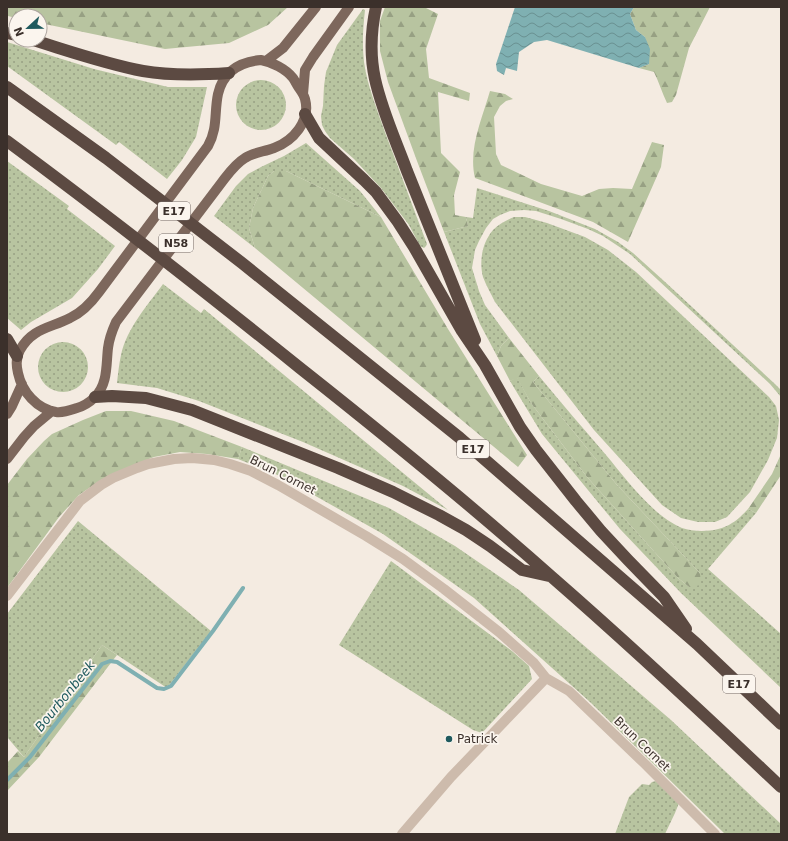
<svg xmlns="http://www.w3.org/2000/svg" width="788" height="841" font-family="'DejaVu Sans',sans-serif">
<defs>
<pattern id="grass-dots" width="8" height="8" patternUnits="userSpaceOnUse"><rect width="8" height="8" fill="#b8c4a0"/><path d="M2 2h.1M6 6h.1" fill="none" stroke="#97a083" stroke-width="1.8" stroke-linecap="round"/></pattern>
<pattern id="forest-firs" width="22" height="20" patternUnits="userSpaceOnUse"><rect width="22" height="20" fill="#b8c4a0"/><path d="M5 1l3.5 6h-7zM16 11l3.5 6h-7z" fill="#97a083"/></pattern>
<pattern id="water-waves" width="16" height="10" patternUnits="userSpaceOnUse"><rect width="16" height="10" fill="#7fb0b2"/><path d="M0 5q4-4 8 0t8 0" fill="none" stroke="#699091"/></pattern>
</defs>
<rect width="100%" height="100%" fill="#f4ebe1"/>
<path fill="url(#grass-dots)" d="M363 9 365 10C363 28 362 44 364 62 367 85 378 112 386 135 400 171 413 208 427 244L426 246 424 248 420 246 409 225 381 188 354 159 330 138 325 131 322 125 321 116 323 106 324 86 326 72 337 45Z
M7 42 94 69 168 87H207L196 137 182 160 167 179 119 142 116 145 7 66Z
M236 105a25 25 0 1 1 50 0a25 25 0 1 1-50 0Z
M306 143 360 191 381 217 286 171H274L268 176 253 208 249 228 255 248 214 216 236 186 248 174 261 167 284 156Z
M7 161 69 206 67 209 115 246 98 269 72 298 31 322 21 330 7 318Z
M477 188 549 211 595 229 618 242 633 253 664 281 775 384 781 390V397L770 384 630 254 603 236 588 229 561 219 536 211 524 210 510 211 500 215 493 219 486 228 479 241 475 250 472 268 479 291 485 305 509 338 501 346 497 356 480 324 444 232 468 226 466 217 473 218Z
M514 217H525L547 223 585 237 608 250 636 272 769 397 776 406 779 420 777 438 768 460 750 492 727 517 715 522H698L681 518 662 505 594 430 495 302C491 294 486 285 483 277 479 261 482 243 493 230 499 224 507 220 514 217Z
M163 284 201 313 204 309 448 510 403 486 303 442 199 401 157 388 117 383C118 374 119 364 121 355 127 328 147 306 163 284Z
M38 367a25 25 0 1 1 50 0a25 25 0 1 1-50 0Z
M539 376C561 403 584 429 606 455 626 479 653 516 682 528 697 533 719 532 732 523 738 520 743 514 748 509L756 513 708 569 781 634V688L681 593 620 529 542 434 510 381 517 377 531 403 587 477 678 578 689 587 700 573 617 485 533 382Z
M242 447 389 508 455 546 519 590 671 720 781 824V834H725L590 702 474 598 383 534 280 476 238 459Z
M78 521 211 631 167 688 102 645 24 757 7 737V614Z
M391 561 512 651 529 666 532 679 482 733 473 730 339 645Z
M656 781 679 803 675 813 665 834H615L629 797 642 784 649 785 652 782Z"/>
<path fill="url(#forest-firs)" d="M7 7H288L268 25 229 43 165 49 40 23V16H16V18L8 16H7Z
M385 7H424L438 14 426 49 429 78 470 93 469 101 438 92 441 153 460 172 454 195 455 215 466 217 468 226 444 232 417 161 388 82 380 51V21Z
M634 7H710L689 48 676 95 672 102 667 103C662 93 659 82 654 72L639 68 649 64 645 37 636 30 630 14Z
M490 91 505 94 513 99 506 101 500 106 494 117 496 154 501 165 541 184 582 196 599 189 613 188 632 189 652 142 664 145 661 167 628 242 593 222 475 178C468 149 482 119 490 91Z
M274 171H286L381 217 448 329 527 455 518 467 255 248 249 228 253 208 268 176Z
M509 338 539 376 533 382 617 485 700 573 701 585 689 587 678 578 587 477 531 403 517 378 510 381 497 356 501 346Z
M106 411H131L174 421 242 447 238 459 207 454 180 452 154 457 131 466 101 480 79 495 59 517 7 588V485L27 459 44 441 52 434 83 420Z
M781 454V475L756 513 748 509 772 474Z
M102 645 117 655 39 757 7 791V763L18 751 24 757Z"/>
<path fill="url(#water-waves)" d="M515 7H634L630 14 636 30 645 37 650 49 649 64 639 68 547 40 534 42 519 52 517 71 506 68 504 75 497 71 496 64Z"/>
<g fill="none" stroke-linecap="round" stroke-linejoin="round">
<path stroke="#7fb0b2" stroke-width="4" d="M7 780 30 757 102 664 110 661 117 662 157 688 164 689 171 686 213 631 243 588"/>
<path stroke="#cdbbac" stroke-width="10" d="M7 596 80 501 101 485 113 478 137 468 148 464 174 459 192 458 214 460 230 464 251 471 278 485 366 536 403 559 444 589 499 632 534 663 546 678 569 691 644 763 715 834
M402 834 451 777 546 678"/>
<path stroke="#7d675c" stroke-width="10" d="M261 60C272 62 286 69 293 78 295 81 297 85 299 88 301 91 304 95 305 99 311 121 293 141 274 148 264 152 254 152 245 158 235 164 229 173 222 182L116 322C112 331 109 339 108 348 106 365 108 384 95 397 90 402 84 406 77 408 71 410 64 413 56 412 37 409 22 392 18 373 16 365 16 357 20 350 32 328 51 328 70 318 83 312 91 303 99 292L208 146C218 128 214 113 218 94 223 72 239 62 261 60Z
M266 61 283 48 316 7
M303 94 305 70 313 57 349 7
M7 414 12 406 22 384
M7 459 24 437 34 426 52 411"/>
<path stroke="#5c4a42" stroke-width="12" d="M376 7C371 30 370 56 375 79 382 111 396 141 407 171 429 227 452 283 475 340
M7 33 16 35
M33 40C69 51 106 64 143 71 172 76 200 75 229 73
M7 87 106 158 242 263 460 438 697 644 781 724
M305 114 319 138 364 180 376 192 398 222 414 247 462 331 485 365 520 427 536 450 576 501 601 531 628 560 664 597 686 629
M7 141C106 214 203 290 300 368 386 436 471 505 553 578 631 646 706 716 781 787
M7 339 17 356
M95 397 112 396 146 398 192 410 338 468 393 492 439 515 466 530 490 546 522 570 549 576"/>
</g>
<circle fill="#1f5a5e" stroke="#fbf5ee" stroke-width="1.5" cx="449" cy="739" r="4"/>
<g text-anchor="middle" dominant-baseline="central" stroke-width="3.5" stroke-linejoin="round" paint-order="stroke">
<g fill="#fbf5ee" stroke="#756b66" stroke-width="1">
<rect x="158" y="202" width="32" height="18" rx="3"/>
<rect x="159" y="234" width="34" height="18" rx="3"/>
<rect x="457" y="440" width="32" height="18" rx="3"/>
<rect x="723" y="675" width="32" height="18" rx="3"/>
</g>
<g font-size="11" font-weight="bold" fill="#3b302b">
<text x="174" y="211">E17</text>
<text x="176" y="243">N58</text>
<text x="473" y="449">E17</text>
<text x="739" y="684">E17</text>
</g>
<g font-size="12" fill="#3b302b" stroke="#fbf5ee">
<text transform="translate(283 475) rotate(27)">Brun Cornet</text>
<text transform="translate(642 744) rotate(44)">Brun Cornet</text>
</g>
<g font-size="12" fill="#3b302b" stroke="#fbf5ee" text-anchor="start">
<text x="457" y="739">Patrick</text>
</g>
<g font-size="13" font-style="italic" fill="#1f5a5e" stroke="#fbf5ee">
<text transform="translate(65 696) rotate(-51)">Bourbonbeek</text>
</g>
</g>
<rect width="788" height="841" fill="none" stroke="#3b302b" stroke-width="16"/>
<g transform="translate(28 28) rotate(248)"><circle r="19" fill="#fbf5ee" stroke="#aea6a0"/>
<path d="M0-3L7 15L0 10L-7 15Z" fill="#1f5a5e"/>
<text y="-6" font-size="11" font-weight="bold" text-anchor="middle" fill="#3b302b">N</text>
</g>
</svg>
